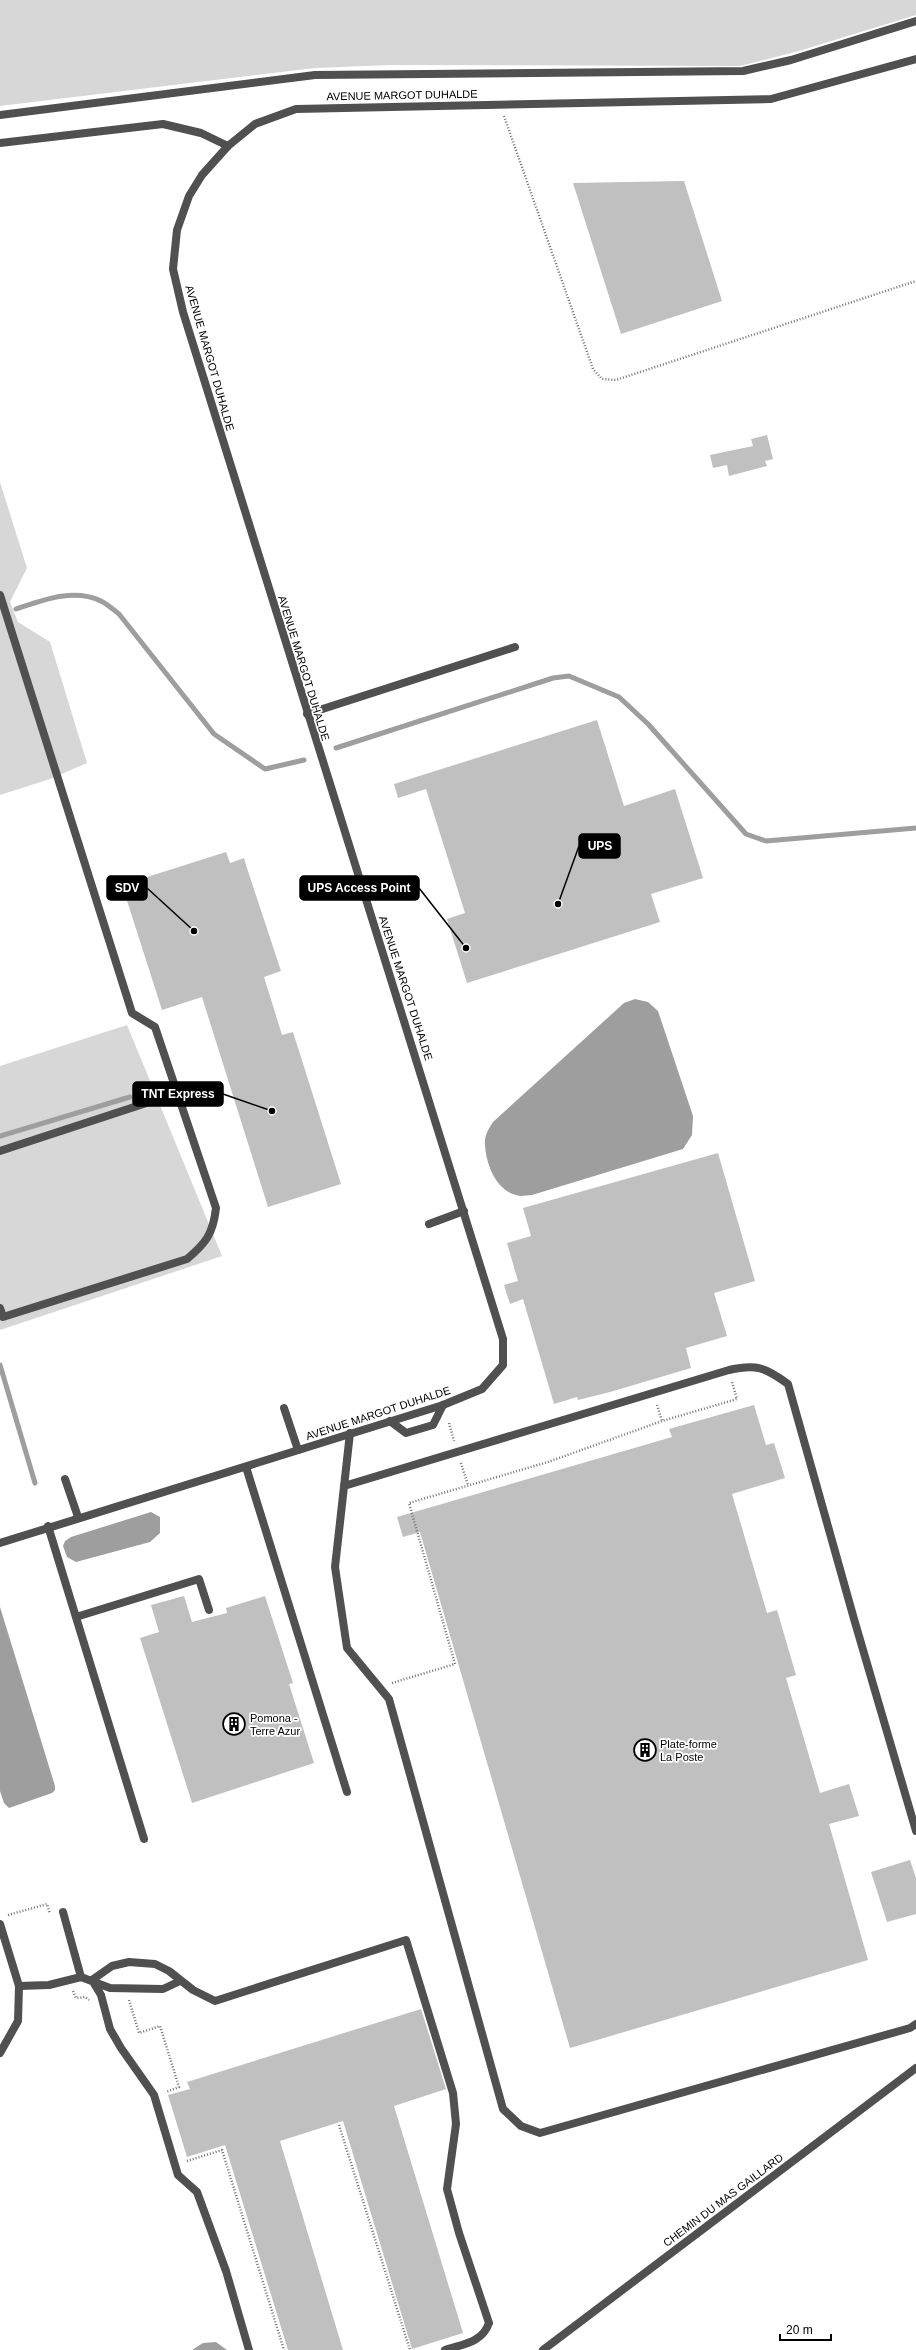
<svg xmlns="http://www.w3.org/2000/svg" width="916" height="2350" font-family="Helvetica,sans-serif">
<rect width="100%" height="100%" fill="#fff"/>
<path fill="#d7d7d7" d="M0 0H916V15L799 51 740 66 390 65 315 68 0 106Z
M0 482 27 568 10 602 18 622 50 642 87 763 50 779 0 795Z
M127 1025 222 1256 0 1330V1066Z"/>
<path fill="#9e9e9e" d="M635 999 648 1002 658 1011 693 1116 692 1135 683 1149 532 1195C527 1195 521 1197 516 1195 496 1190 486 1164 485 1145 484 1136 489 1128 493 1122L624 1003Z
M151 1512 160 1517V1533L150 1542 76 1562 67 1557 63 1546 65 1541 71 1537Z
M0 1607 55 1786V1790L52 1793 9 1808 4 1803 0 1791Z
M216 2342 227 2350H192L203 2343Z"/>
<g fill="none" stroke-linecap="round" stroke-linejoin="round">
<path stroke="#9e9e9e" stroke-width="5" d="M16 609C43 600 73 588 101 601 107 604 114 610 119 614L214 734 265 769 304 760
M336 748 553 678 569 676 619 697 648 724 746 834 766 841 916 828
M0 1136 130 1097
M0 1365 35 1483"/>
</g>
<path fill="#c0c0c0" d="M684 181 722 301 621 334 573 183Z
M767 435 773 459 765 461 767 466 729 476 727 465 713 468 710 455 753 446 751 439Z
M597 720 624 806 675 789 703 878 651 894 660 922 467 983 447 919 465 913 426 789 398 798 394 784Z
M226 852 230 863 244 858 246 865 281 971 264 977 282 1035 293 1032 341 1184 268 1207 202 997 162 1010 122 885Z
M718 1153 755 1281 714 1293 727 1336 686 1348 691 1368 610 1392 578 1400 577 1397 554 1404 523 1299 510 1304 504 1285 518 1281 507 1243 531 1236 523 1208Z
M754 1405 766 1445 774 1443 785 1478 732 1494 767 1613 777 1610 796 1675 786 1678 820 1793 849 1784 859 1816 829 1824 868 1960 570 2048 420 1532 403 1537 397 1517 672 1437 669 1429Z
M184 1596 192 1622 227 1613 226 1608 265 1596 293 1683 289 1684 314 1763 192 1803 140 1638 159 1632 151 1605Z
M910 1860 916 1878V1914L887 1922 871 1872Z
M421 2009 446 2089 394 2106 463 2333 412 2349 343 2121 280 2141 343 2350H288L225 2145 187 2157 168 2095 190 2089 187 2082Z"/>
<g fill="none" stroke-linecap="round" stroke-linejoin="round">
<path stroke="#727272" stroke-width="2.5" stroke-dasharray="1 2" stroke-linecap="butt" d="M504 116 593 369 602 379 616 380 916 281
M657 1405 662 1421
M449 1423 454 1441
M461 1463 468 1485
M392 1683 455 1664 409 1503 548 1462 662 1421 737 1399 732 1382
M8 1915 47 1904 50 1914
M73 1991 76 1998 85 1997 89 2000
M129 2000 139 2033 160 2026 179 2087 166 2092
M339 2125 410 2350
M187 2161 222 2150 284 2350"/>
<path stroke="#505050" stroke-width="8" d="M0 115 315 75 743 71 791 60 916 21
M0 143 163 124 201 133 228 146
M0 595 132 1013 155 1027 216 1208C213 1234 206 1243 187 1259L3 1317 0 1308
M307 714 515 647
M0 1151 177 1093
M429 1224 464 1211
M284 1408 298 1450
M390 1421 406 1433 433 1425 443 1405
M350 1433 335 1567 347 1648 389 1699 503 2109 521 2126 540 2133 910 2028 916 2024
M246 1467 347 1792
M65 1479 78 1517
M344 1486 729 1370C756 1364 765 1367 788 1384L854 1619 916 1831
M48 1526 144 1839
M76 1617 199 1579 209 1610
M63 1912 81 1977
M92 1980 112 1966 129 1962 155 1964 169 1971 193 1990 215 2001 406 1940 453 2093 456 2124 447 2189 459 2233 489 2323C482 2343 463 2344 445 2350
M92 1980 101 1995 110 2029 121 2048 154 2095 178 2175 197 2192 226 2271 249 2350
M19 1986 49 1985 81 1977 110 1988 163 1989 180 1981"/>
<path stroke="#505050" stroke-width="8" d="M0 1543 443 1405 482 1389 503 1365V1339L183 312 173 269 177 230 189 196 202 175 228 146 255 124 296 109 771 99 916 59
M0 1924 19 1986 18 2021 0 2053
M543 2350 916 2068"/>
</g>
<defs>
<g id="building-ring" transform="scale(1.15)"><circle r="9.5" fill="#fff" stroke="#000" stroke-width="1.5"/><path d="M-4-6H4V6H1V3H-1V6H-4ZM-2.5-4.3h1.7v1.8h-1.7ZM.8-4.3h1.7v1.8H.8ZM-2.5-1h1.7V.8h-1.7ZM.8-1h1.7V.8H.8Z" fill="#000"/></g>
</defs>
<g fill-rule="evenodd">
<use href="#building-ring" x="234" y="1724"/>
<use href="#building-ring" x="645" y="1750"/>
</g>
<g text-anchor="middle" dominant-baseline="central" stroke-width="3.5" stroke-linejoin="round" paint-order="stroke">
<g font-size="11" fill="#000" stroke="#fff">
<text transform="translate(402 95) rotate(-1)">AVENUE MARGOT DUHALDE</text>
<text transform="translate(210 358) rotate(74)">AVENUE MARGOT DUHALDE</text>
<text transform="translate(304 668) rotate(73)">AVENUE MARGOT DUHALDE</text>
<text transform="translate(406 988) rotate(72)">AVENUE MARGOT DUHALDE</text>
<text transform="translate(378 1413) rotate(-18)">AVENUE MARGOT DUHALDE</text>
<text transform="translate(723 2200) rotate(-37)">CHEMIN DU MAS GAILLARD</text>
</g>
<g font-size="11" fill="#000" stroke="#fff" text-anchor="start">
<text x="250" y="1718">Pomona -<tspan x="250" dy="13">Terre Azur</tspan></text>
<text x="660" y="1744">Plate-forme<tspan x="660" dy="13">La Poste</tspan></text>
</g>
</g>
<path fill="none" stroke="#000" stroke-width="1.5" d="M558 904L579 846M194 931L147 888M466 948L419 888M272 1111L223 1094"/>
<g fill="#000" stroke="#fff" stroke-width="1.5">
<circle cx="558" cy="904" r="4"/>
<circle cx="194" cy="931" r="4"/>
<circle cx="466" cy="948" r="4"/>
<circle cx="272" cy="1111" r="4"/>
</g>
<g fill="#000" stroke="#000" stroke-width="1.5">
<rect x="579" y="834" width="41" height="24" rx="4"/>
<rect x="107" y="876" width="40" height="24" rx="4"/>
<rect x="300" y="876" width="119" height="24" rx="4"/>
<rect x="133" y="1082" width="90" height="24" rx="4"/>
</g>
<g font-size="12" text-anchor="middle" font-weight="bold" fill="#fff">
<text x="600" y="850">UPS</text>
<text x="127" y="892">SDV</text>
<text x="359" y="892">UPS Access Point</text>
<text x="178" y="1098">TNT Express</text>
</g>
<path d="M780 2334v6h51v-6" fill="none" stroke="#000000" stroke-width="2"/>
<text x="786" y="2334" font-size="12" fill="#000000" stroke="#ffffff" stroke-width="3" paint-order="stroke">20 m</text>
</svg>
